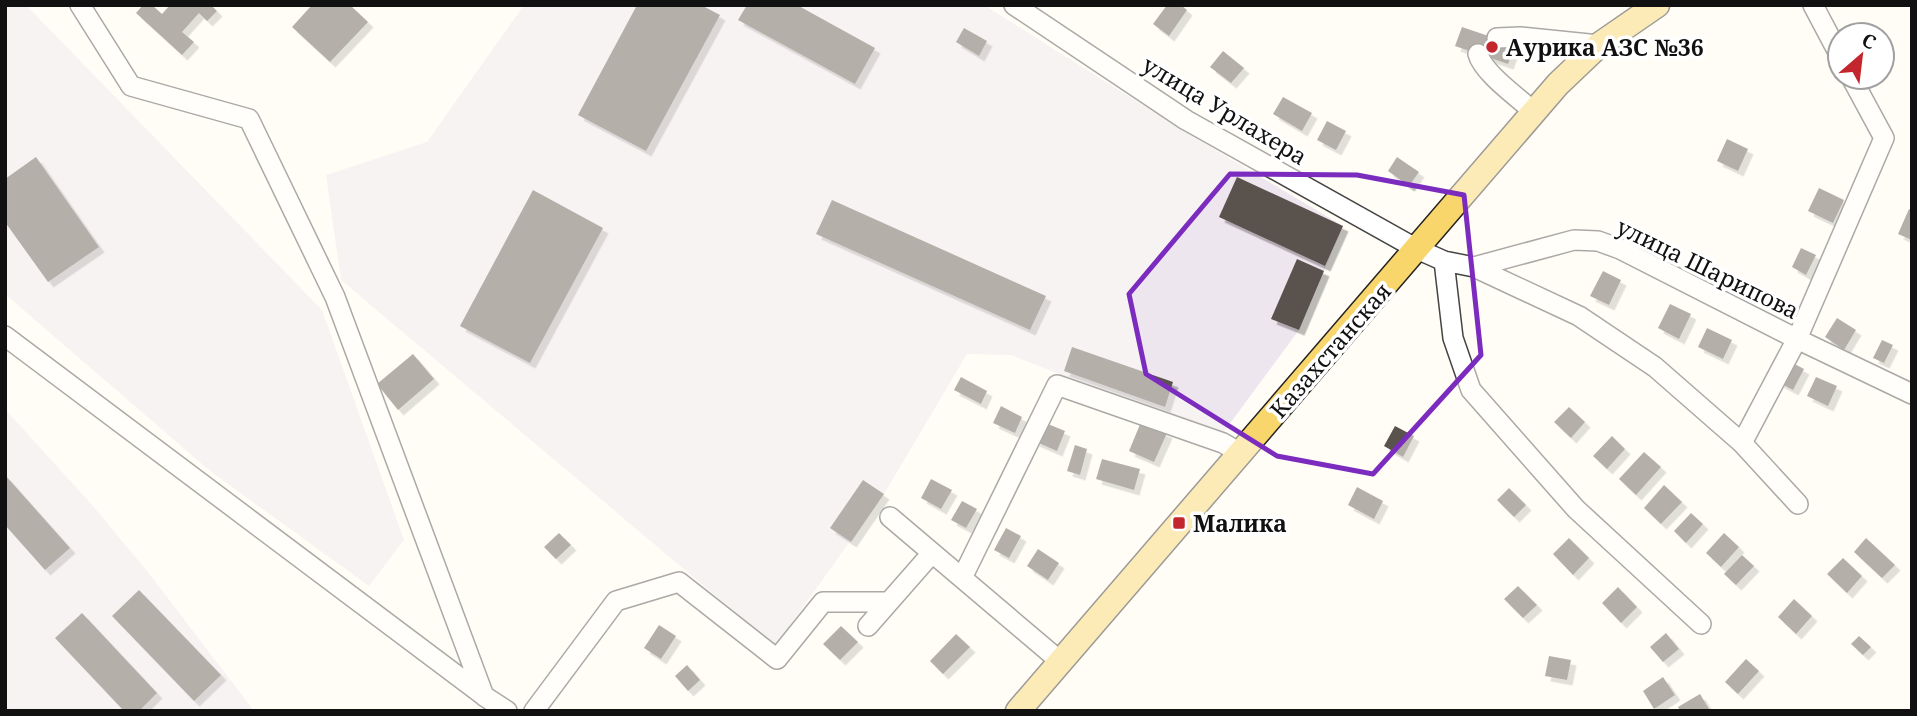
<svg xmlns="http://www.w3.org/2000/svg" width="1917" height="716" font-family="'Noto Serif',serif">
<defs>
<filter id="shadow"><feDropShadow dx="5.5" dy="5.5" stdDeviation="0" flood-color="#0004"/></filter>
</defs>
<rect width="100%" height="100%" fill="#fffdf5"/>
<path fill="#eee6ef" d="M5 5H26L322 310 404 540 369 586 210 471 5 294Z
M524 5H984L1190 135 1343 226 1299 330 1220 437 1011 355 967 354 884 494 775 646 341 280 326 175 427 142Z
M5 409 92 505 151 576 254 711H5Z"/>
<path fill="#5a524d" filter="url(#shadow)" d="M143 5H152L162 14 170 5H211L217 11 207 21 199 13 182 32 194 42 182 55 136 13Z
M312 5H350L368 22 330 62 292 27Z
M637 5H701L720 15 646 151 578 115Z
M747 5H797L875 48 855 84 738 20Z
M1167 5H1181L1187 10 1169 36 1153 24Z
M1462 27 1515 45 1508 64 1455 46Z
M964 28 987 41 979 56 956 42Z
M1223 51 1244 68 1231 83 1210 67Z
M1283 97 1312 113 1302 131 1273 114Z
M1327 121 1346 131 1336 150 1317 140Z
M1727 139 1748 149 1738 171 1717 161Z
M36 157 99 247 48 282 5 222V179Z
M1397 157 1419 172 1409 186 1388 171Z
M1237 177 1343 226 1325 266 1219 217Z
M1819 188 1844 200 1833 223 1808 211Z
M533 190 603 228 530 363 460 326Z
M832 200 1046 296 1030 330 816 234Z
M1909 209 1912 211V240L1898 234Z
M1801 248 1816 255 1806 275 1792 267Z
M1297 259 1324 271 1299 330 1271 319Z
M1603 271 1621 280 1609 305 1590 296Z
M1670 304 1691 314 1679 339 1658 328Z
M1837 318 1856 330 1844 350 1825 337Z
M1707 328 1732 340 1723 359 1698 347Z
M1882 340 1893 345 1884 363 1873 358Z
M1072 347 1173 382 1165 407 1064 371Z
M413 354 434 379 398 410 377 384Z
M1789 361 1804 369 1793 390 1778 382Z
M961 377 987 391 981 404 954 390Z
M1816 377 1837 386 1828 406 1807 396Z
M1001 406 1022 417 1015 433 993 423Z
M1569 407 1585 422 1571 438 1554 422Z
M1043 422 1065 431 1057 451 1034 441Z
M1141 422 1167 433 1154 462 1129 451Z
M1395 426 1414 436 1403 457 1384 446Z
M1612 436 1625 449 1607 469 1593 456Z
M1075 445 1087 449 1080 475 1067 471Z
M1644 452 1661 467 1636 495 1619 479Z
M1102 459 1140 469 1134 490 1096 479Z
M5 475 70 548 45 570 5 525Z
M931 479 952 490 941 509 921 498Z
M863 480 884 494 851 542 830 528Z
M1664 485 1682 502 1661 524 1644 508Z
M1357 487 1383 501 1374 519 1348 505Z
M1509 488 1526 505 1514 517 1497 500Z
M962 501 977 509 966 528 951 520Z
M1691 513 1703 524 1686 543 1674 531Z
M1006 528 1021 536 1009 558 994 550Z
M559 533 571 545 556 559 544 547Z
M1724 533 1739 547 1721 567 1706 553Z
M1569 538 1589 558 1573 575 1553 554Z
M1866 538 1895 565 1882 578 1854 552Z
M1038 549 1059 563 1048 580 1027 566Z
M1742 555 1754 566 1736 585 1724 574Z
M1843 558 1862 576 1847 593 1827 574Z
M1518 586 1537 605 1523 618 1504 599Z
M1618 587 1637 607 1621 623 1602 603Z
M139 590 221 675 194 701 112 616Z
M1794 599 1812 616 1796 634 1778 617Z
M82 613 157 693 139 711H124L55 638Z
M659 625 676 636 661 659 644 648Z
M841 626 858 642 840 660 823 644Z
M1666 633 1679 649 1663 662 1650 647Z
M956 634 970 647 943 674 930 661Z
M1859 636 1871 647 1863 655 1851 644Z
M1549 656 1571 660 1567 680 1545 676Z
M1746 659 1759 671 1738 694 1725 682Z
M687 665 700 680 688 691 675 676Z
M1663 677 1675 695 1654 709 1643 691Z
M1700 694 1709 709 1680 711 1678 707Z"/>
<g fill="none" stroke-linecap="round" stroke-linejoin="round">
<g stroke="#444" stroke-width="22">
<path id="minor" d="M80 5 131 86 249 119 335 297 484 696 507 711
M1014 5 1186 120 1417 249 1444 261 1474 267 1579 316 1655 367 1742 443 1798 504
M1813 5 1840 56
M1497 38 1520 37 1599 45
M1478 54C1483 73 1519 98 1534 112
M1444 261 1453 338 1471 390 1576 509 1701 624
M1474 267 1574 240 1598 241 1620 249 1797 339 1912 394
M5 336 483 695
M1742 443 1797 339 1884 138 1851 77
M890 517 1061 662
M962 578 1057 385 1223 443 1240 453
M868 626 932 553
M534 711 616 601 679 582 777 659 823 602H889"/>
</g>
<g stroke="#222" stroke-width="27">
<path id="major" d="M1018 711 1558 84 1599 45 1657 5"/>
</g>
<use href="#minor" stroke="#fff" stroke-width="19"/>
<use href="#major" stroke="#f9d66b" stroke-width="24"/>
</g>
<path d="M0 0H1917V716H0ZM1230 174 1357 175 1464 195 1481 355 1373 474 1277 456 1146 374 1129 294Z" fill="#fffdf5" fill-opacity=".55" fill-rule="evenodd"/>
<path fill="none" stroke="#7b2cbf" stroke-width="5" stroke-linejoin="round" d="M1230 174 1357 175 1464 195 1481 355 1373 474 1277 456 1146 374 1129 294Z"/>
<g fill="#c4262e" stroke="#fff" stroke-width="2.5">
<circle cx="1492" cy="47" r="7"/>
<rect x="1172" y="516" width="14" height="14" rx="3.5"/>
</g>
<g text-anchor="middle" dominant-baseline="central" stroke-width="7" stroke-linejoin="round" paint-order="stroke">
<g font-size="23" font-weight="bold" fill="#111" stroke="#fff" text-anchor="start">
<text x="1506" y="47">Аурика АЗС №36</text>
<text x="1193" y="523">Малика</text>
</g>
<g font-size="23" fill="#111" stroke="#fff">
<text transform="translate(1225 110) rotate(31)">улица Урлахера</text>
<text transform="translate(1708 268) rotate(26)">улица Шарипова</text>
<text transform="translate(1330 350) rotate(-49)">Казахстанская</text>
</g>
</g>
<rect width="1917" height="716" fill="none" stroke="#111111" stroke-width="14"/>
<g transform="translate(1861 56) rotate(28)"><circle r="33" fill="#ffffff" stroke="#a0a0a0" stroke-width="2"/>
<path d="M0-5L12 26L0 18L-12 26Z" fill="#c4262e"/>
<text y="-10" font-size="19" font-weight="bold" text-anchor="middle" fill="#111111">С</text>
</g>
</svg>
